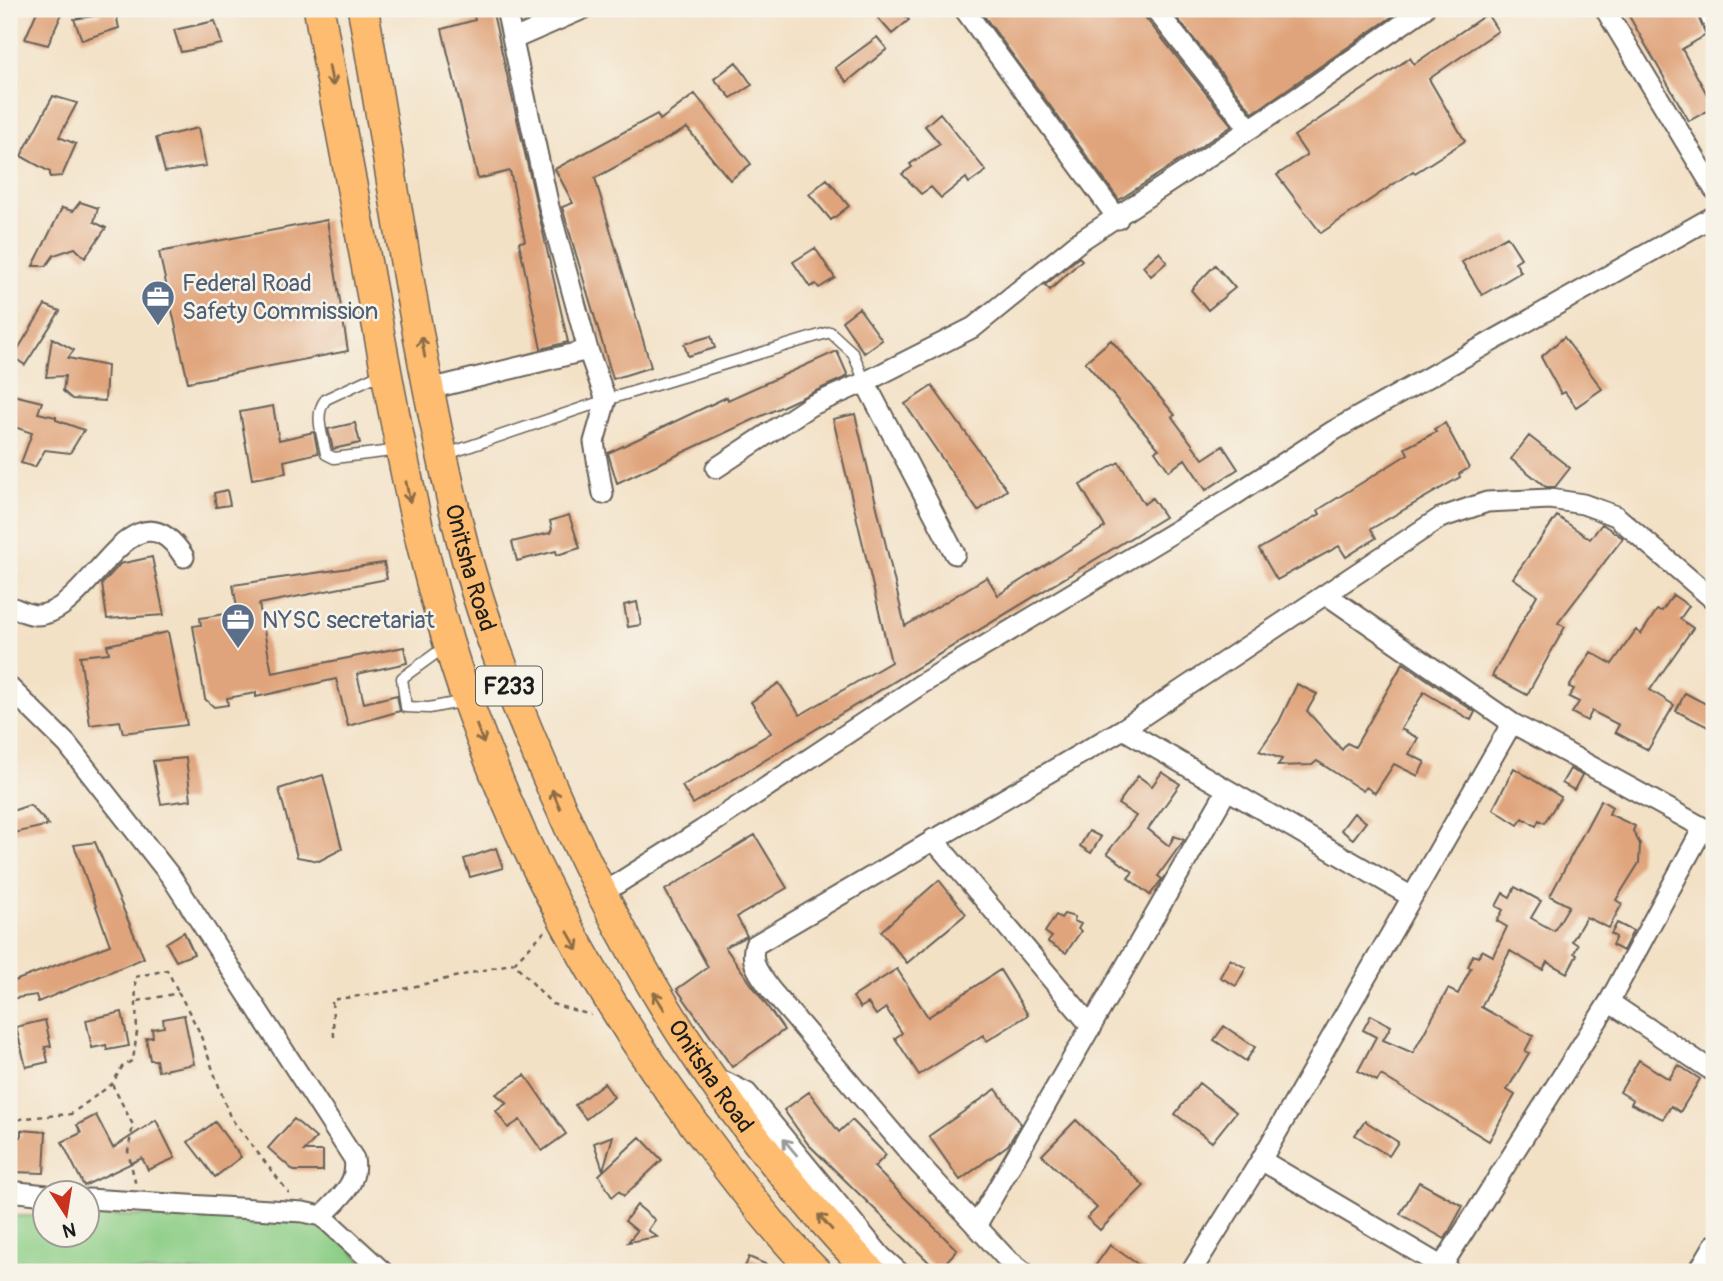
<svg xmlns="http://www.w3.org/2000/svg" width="1723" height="1281" font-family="Pangolin,sans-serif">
<rect width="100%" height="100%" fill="#f7f3e8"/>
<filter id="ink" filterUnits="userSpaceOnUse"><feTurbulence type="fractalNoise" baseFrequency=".0143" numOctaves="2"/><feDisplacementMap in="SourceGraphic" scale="14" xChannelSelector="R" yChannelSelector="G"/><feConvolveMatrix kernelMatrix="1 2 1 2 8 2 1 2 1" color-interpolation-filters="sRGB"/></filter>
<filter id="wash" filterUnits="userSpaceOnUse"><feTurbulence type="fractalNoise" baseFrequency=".00686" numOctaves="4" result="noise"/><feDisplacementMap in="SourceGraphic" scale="28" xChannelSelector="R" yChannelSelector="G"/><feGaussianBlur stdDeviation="1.57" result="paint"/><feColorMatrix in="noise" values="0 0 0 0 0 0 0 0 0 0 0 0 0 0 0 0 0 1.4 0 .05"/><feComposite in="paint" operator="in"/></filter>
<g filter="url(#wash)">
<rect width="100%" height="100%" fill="#f3e1c6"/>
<path fill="#8bcd85" stroke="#547450" stroke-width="2" d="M9 1216H45L46 1236H88V1216H322L372 1272H9Z"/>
<g id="blocks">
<path fill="#e0a47b" d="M38 9H64L48 45 25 39Z
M99 9H115L119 28 82 40 74 19 101 15Z
M472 9H492L568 342 541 349 519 242 525 241 510 171 478 179 442 29 475 20Z
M522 9H553L528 20Z
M889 9H899L909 20 892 34 878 18Z
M979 9H1143L1145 17 1232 126 1119 200Z
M1170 9H1403L1253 113Z
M1625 9H1695L1706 35 1682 49 1714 107 1689 121Z
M1487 14 1498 31 1429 79 1465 141 1415 173 1413 171 1321 233 1277 175 1307 155 1294 136 1410 58 1414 64Z
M215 21 222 44 181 52 174 30Z
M877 37 887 49 847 82 835 68Z
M736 62 752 85 731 98 714 79Z
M695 94 751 164 730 180 687 128 595 178 651 367 613 379 562 207 573 203 555 169 657 114 660 120Z
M53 96 77 103 59 137 76 144 62 176 50 177V172L21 156Z
M940 113 986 171 969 183 966 178 941 198 931 187 921 194 902 174 912 167 910 164 940 144 925 126Z
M198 128 206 166 165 172 156 138Z
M827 179 849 206 831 220 809 194Z
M80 202 98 208 94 222 106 228 85 258 75 248 54 255 46 266H33L62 208 73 211Z
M327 220 348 351 188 382 159 252Z
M1507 236 1521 258 1515 262 1521 272 1482 295 1462 262Z
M815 248 835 278 819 288 816 284 810 287 793 262Z
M1159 252 1167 262 1151 276 1143 266Z
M1079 257 1082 260 1050 290 1045 285Z
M1215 265 1235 288 1208 310 1191 290Z
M45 305 60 311 25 365 13 357Z
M859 308 882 340 864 353 842 321Z
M711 336 715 348 688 356 684 344Z
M1564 337 1602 389 1576 407 1565 392 1561 394 1541 357Z
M52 338 74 350 68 358 107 366 105 401 72 399 63 391 65 376 46 377Z
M1111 340 1175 415 1172 417 1203 459 1223 446 1238 469 1206 490 1185 459 1169 471 1155 451 1159 449 1085 362Z
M837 351 848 376 617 483 608 453 727 397 728 400Z
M932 386 1007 490 978 511 905 404Z
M9 394 42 402 38 413 56 417V420L84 430 70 453 45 450 35 467 21 463 32 433 9 425Z
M273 406 279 440 314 432 318 453 284 461 286 473 252 479 240 412Z
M855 414 905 626 987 577 998 595 1105 527 1080 485 1119 462 1144 504 1152 498 1165 517 693 804 682 786 771 733 751 702 779 683 800 715 891 662 833 419Z
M355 423 360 443 333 449 328 429Z
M1445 423 1469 468 1459 474 1460 477 1371 529 1376 538 1346 557 1339 546 1277 580 1259 549 1320 514 1318 510 1408 454 1405 448 1436 432 1434 429Z
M1529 436 1570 468 1555 487H1546L1511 459Z
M227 490 230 505 216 507 214 493Z
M569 515 580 548 557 555 556 551 517 561 512 542 550 533 552 529 550 521Z
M1557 516 1590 539 1602 524 1623 538 1558 623 1565 627 1527 695 1492 676 1537 595 1513 578Z
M152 557 164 615 107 619 102 584 120 564Z
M384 563 387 579 259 604 272 673 404 647 407 663 357 674 364 703 397 695 400 711 348 726 336 679 256 697V693L227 698 228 705 214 707 205 699 193 626 201 625 200 618 238 612 233 585Z
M1673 595 1689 606 1680 619 1693 628 1650 690 1674 705 1648 750 1615 732 1619 725 1592 711 1587 721 1572 713 1579 702 1569 697 1574 689 1569 687 1591 652 1612 664 1636 630 1641 634 1657 610 1662 611Z
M637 602 641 625 628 627 624 605Z
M168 632 187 725 123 733 120 721 90 725 80 656 109 653 107 645Z
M1403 663 1475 712 1471 720 1424 692 1401 729 1418 738 1409 754 1425 762 1418 776 1394 764 1375 793 1366 787 1363 791 1317 761 1312 765 1277 766 1282 759 1259 751 1279 722 1297 684 1317 694 1307 711 1342 750 1347 743 1355 747Z
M1685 693 1714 708V730L1676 711Z
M186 758 191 800 161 804 153 761Z
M1514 768 1561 797 1544 823 1539 820 1536 826 1523 818 1518 825 1493 809Z
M1570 769 1582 775 1574 790 1562 783Z
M1162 772 1180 784 1148 829 1169 846 1174 836 1184 840 1158 876 1162 879 1150 895 1128 878 1133 872 1107 853 1136 816 1118 804 1138 776 1152 786Z
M323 775 342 849 319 861 297 857 279 789Z
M1601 800 1612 807 1609 814 1635 826 1633 831 1640 844 1639 863 1616 900 1622 904 1609 928 1586 917 1572 941 1578 945 1574 953 1577 955 1567 973 1547 962 1543 970 1510 951 1481 1007 1533 1036 1525 1051 1529 1053 1507 1090 1515 1095 1489 1141 1381 1075 1377 1081 1358 1071 1376 1037 1363 1030 1371 1015 1391 1026 1383 1040 1413 1053 1448 989 1458 994 1471 968 1468 967 1473 955 1478 957 1482 950 1493 956 1507 927 1497 921 1503 910 1496 906 1503 893 1510 897 1515 887 1541 901 1531 918 1554 931 1569 906 1550 896Z
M30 805 49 825 10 834 9 812Z
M1354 813 1366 822 1353 839 1341 830Z
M1089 831 1101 837 1091 853 1080 846Z
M755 835 787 888 737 917 747 936 725 947 784 1030 732 1067 677 989 708 967 665 890Z
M95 842 144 958 38 1002 36 995 9 999V983L110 945 74 845Z
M496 848 503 868 470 877 464 859Z
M939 880 966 914 907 963 881 931Z
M1064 914 1075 917 1074 921 1081 924 1078 929 1081 931 1066 953 1048 942 1052 937 1045 932 1056 915 1061 918Z
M1617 923 1633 931 1623 951 1612 945 1616 937 1611 934Z
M184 932 194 954 176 961 166 943Z
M1230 959 1246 968 1236 986 1220 977Z
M897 969 928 1017 1000 970 1028 1015 987 1041 983 1035 919 1075 895 1038 902 1033 886 1008 876 1015 868 1003 860 1008 853 997Z
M122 1012 129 1046 107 1050 106 1045 92 1048 86 1020Z
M184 1015 194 1064 158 1071 156 1060H150L146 1038 153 1037 152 1029 164 1027 163 1019Z
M45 1020 51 1046 45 1047 48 1062 26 1067 16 1027Z
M1224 1026 1255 1047 1246 1061 1214 1040Z
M1639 1060 1669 1079 1678 1065 1700 1079 1680 1112 1671 1106 1663 1119 1631 1104 1633 1100 1620 1092Z
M525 1075 566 1134 542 1151 520 1120 508 1128 496 1111 507 1103 496 1094Z
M604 1083 614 1097 586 1119 575 1105Z
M1199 1083 1236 1112 1212 1142 1175 1114Z
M996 1089 1021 1124 1008 1145 960 1180 929 1136Z
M809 1092 839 1132 852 1120 886 1155 874 1167 957 1250 938 1271 808 1144 784 1110Z
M96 1115 113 1148 156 1120 175 1158 148 1170 142 1158 84 1186 62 1142 81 1133 77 1125Z
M294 1119 316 1138 304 1151H323V1171H294L268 1148Z
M1076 1120 1144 1186 1100 1230 1087 1218 1097 1208 1042 1155Z
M1365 1121 1398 1142 1389 1156 1355 1135Z
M215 1122 241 1157 215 1177 188 1142Z
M21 1130 46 1132 44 1173 12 1172 13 1163 9 1162V1136L21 1137Z
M613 1136 603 1170 594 1143Z
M640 1137 662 1160 624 1196 619 1191 612 1197 599 1175Z
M1419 1182 1463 1206 1445 1239 1400 1214Z
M637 1205 655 1220 648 1230 657 1237 628 1242 637 1231 625 1221Z
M1110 1245 1149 1272H1091Z
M749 1257 783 1272H743Z"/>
</g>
</g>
<g filter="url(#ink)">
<use href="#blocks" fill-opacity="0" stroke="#676158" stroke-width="2"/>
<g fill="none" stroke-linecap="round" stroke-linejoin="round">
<g stroke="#676158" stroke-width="13">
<path id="service" d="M382 373 326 399C313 414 323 436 326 454L334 458 400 450
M447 454 606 400 830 332 853 353 865 382
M446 646 402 678 406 707 429 708 465 701"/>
</g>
<g stroke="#676158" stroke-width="23">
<path id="minor" d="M506 9 549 207 588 350 606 400 594 442 603 494
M964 9 1118 219
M1155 9 1250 129
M1605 9 1714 189
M1707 9 1714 25
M514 39 583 9
M865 382 955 554
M430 389 588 350
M716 468 810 406 865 382 974 327 1080 241 1291 102 1424 9
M1327 595 1512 723 1713 833
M9 606C17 609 26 614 35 615 90 618 131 474 184 557
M9 687 67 744 172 878 354 1159C359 1184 338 1199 322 1216
M1123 729 1412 897
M933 839 1092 1027
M601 894 702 830 923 683 1227 500 1333 431 1714 216
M1609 1002 1714 1072
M712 1083 725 1082 747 1093 881 1256 899 1272
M1261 1160 1451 1272
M9 1191 46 1195
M88 1199 303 1212 322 1216 383 1272
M976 1226 1227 790
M1442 1266 1609 1002 1703 828
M1024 1272 1005 1257 920 1165 770 989C760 974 749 963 755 945L1123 729 1440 518 1487 502 1550 499 1583 504 1616 516 1714 600
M1191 1272 1261 1160 1512 723
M1698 1272 1714 1245"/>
</g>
<g stroke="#676158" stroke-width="33">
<g id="primary">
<path d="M319 9C335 102 354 195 371 289 397 431 421 572 470 708 525 861 602 1004 701 1133 737 1181 774 1230 816 1272"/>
<path id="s1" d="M363 9C394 185 418 363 461 537 480 614 509 688 540 760 622 954 723 1121 871 1272"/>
</g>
</g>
<path stroke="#676158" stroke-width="2.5" stroke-dasharray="5 5" stroke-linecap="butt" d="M545 931 514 963 552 1004 591 1015
M138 1001 179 993 199 1031 230 1117 289 1193
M334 1037 332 1000 399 990 514 963
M112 1084 133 1125 128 1151 136 1186
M9 1123 24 1118 71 1114 112 1084 122 1067 133 1060 137 1032 135 977 167 970 179 993"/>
<use href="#service" stroke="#fff" stroke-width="10"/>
<use href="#minor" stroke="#fff" stroke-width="19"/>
<use href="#primary" stroke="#fdbc70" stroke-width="30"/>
</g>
<defs><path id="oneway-shaft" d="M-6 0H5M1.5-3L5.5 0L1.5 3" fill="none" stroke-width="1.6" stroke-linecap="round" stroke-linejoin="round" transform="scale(1.75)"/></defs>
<g stroke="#8c6c46">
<use href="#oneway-shaft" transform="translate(331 76) rotate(79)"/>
<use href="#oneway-shaft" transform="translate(423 347) rotate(-100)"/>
<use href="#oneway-shaft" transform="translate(408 492) rotate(79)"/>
<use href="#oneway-shaft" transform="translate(480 734) rotate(69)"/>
<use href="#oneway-shaft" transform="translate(556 799) rotate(-113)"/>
<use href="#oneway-shaft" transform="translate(573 941) rotate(61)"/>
<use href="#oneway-shaft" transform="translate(659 1001) rotate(-122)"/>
<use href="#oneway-shaft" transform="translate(825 1222) rotate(-132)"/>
</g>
<use stroke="#999" href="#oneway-shaft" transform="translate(790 1147) rotate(-130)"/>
</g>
<defs>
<g id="office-pin" transform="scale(1.75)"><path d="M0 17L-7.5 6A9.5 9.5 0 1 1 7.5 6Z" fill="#5c6f8a" stroke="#f7f3e8"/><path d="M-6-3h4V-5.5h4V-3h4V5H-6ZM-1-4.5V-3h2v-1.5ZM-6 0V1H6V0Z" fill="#fff"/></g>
</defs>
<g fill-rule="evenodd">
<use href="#office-pin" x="158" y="297"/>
<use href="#office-pin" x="238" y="620"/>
</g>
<g text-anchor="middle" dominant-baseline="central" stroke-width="5" stroke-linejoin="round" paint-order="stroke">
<rect fill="#f7f3e8" stroke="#5e5c59" stroke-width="2" x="476" y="666.5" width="66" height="39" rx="5"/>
<g font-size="23" font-weight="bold" fill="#1c1c1c">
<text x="509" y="686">F233</text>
</g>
<g font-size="24" fill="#4e5e75" stroke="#f7f3e8" text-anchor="start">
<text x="182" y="283">Federal Road<tspan x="182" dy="28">Safety Commission</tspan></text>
<text x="262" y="620">NYSC secretariat</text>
</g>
<g font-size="24" fill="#1c1c1c" stroke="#f7f3e8">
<text stroke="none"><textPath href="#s1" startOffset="569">Onitsha Road</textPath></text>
<text stroke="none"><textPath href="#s1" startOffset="1134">Onitsha Road</textPath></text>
</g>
</g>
<rect width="1723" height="1281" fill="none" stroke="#f7f3e8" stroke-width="35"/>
<g transform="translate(66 1214) rotate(168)"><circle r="33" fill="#f7f3e8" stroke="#9f9d96" stroke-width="2"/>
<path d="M0-5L12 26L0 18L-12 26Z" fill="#c8321e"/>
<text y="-10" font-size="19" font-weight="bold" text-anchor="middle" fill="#1c1c1c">N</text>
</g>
</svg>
